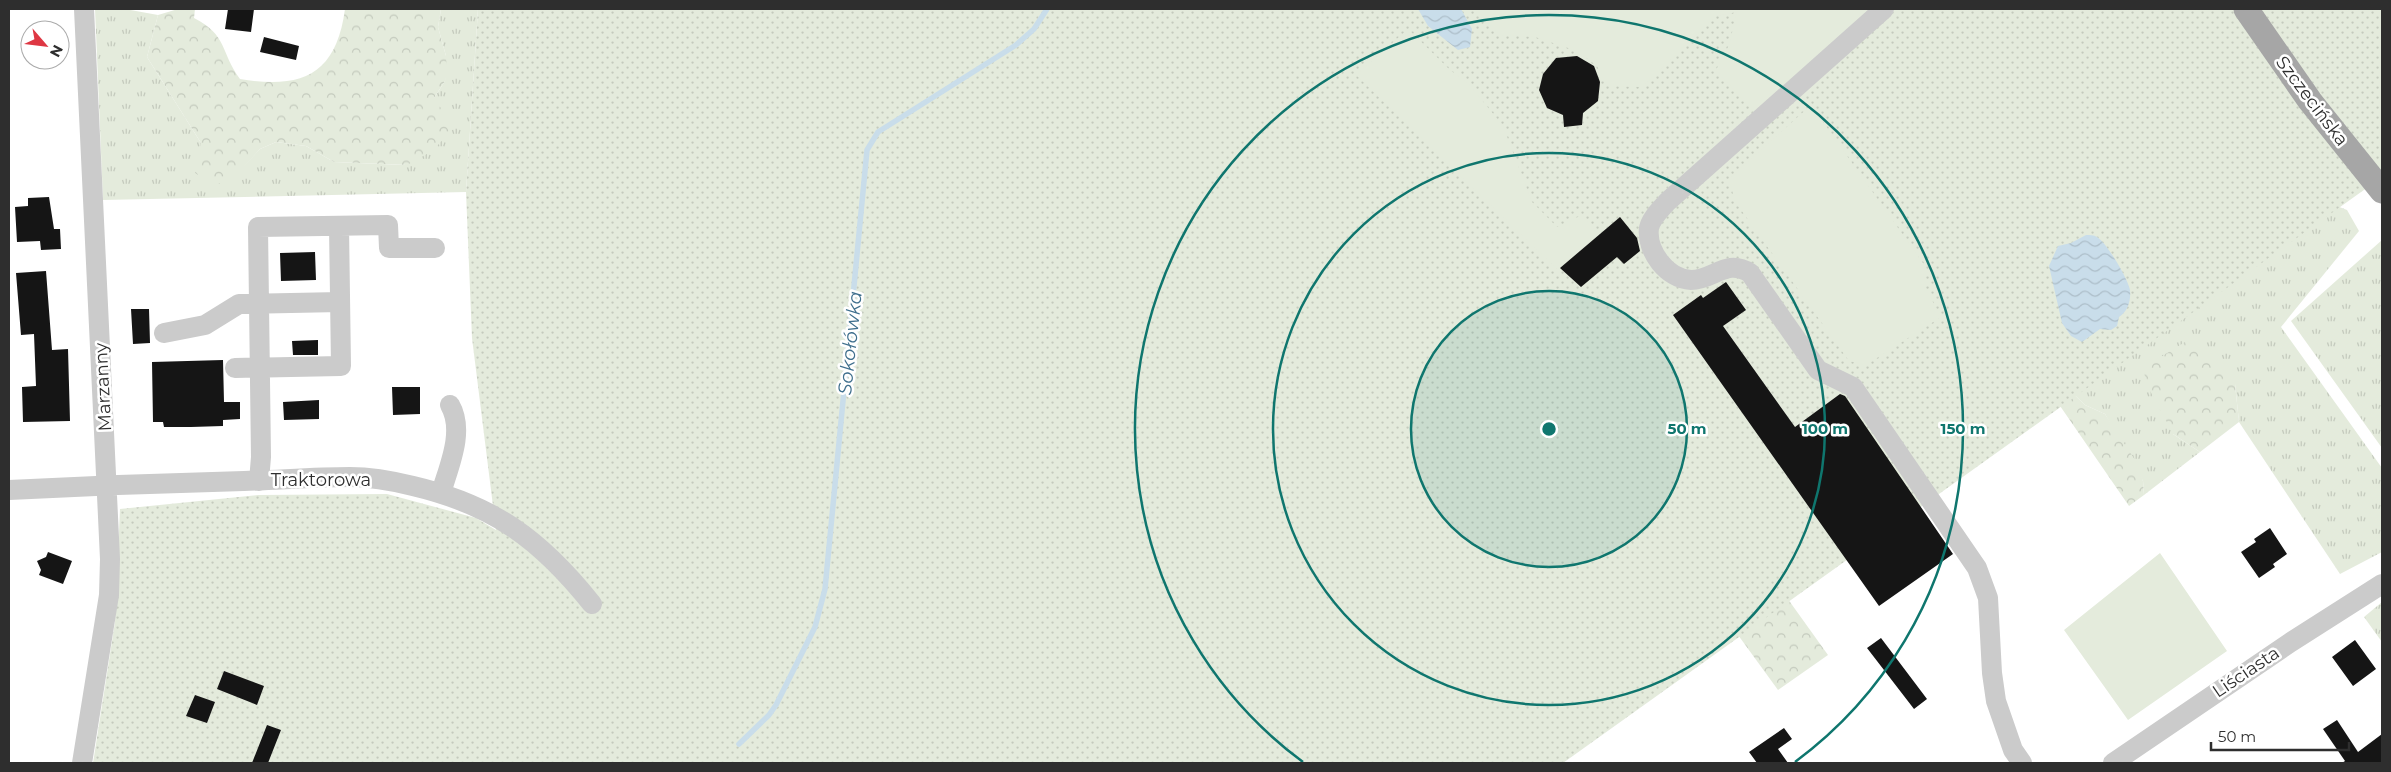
<svg xmlns="http://www.w3.org/2000/svg" width="2391" height="772" font-family="Montserrat,sans-serif">
<defs>
<pattern id="grass-tufts" width="24" height="20" patternUnits="userSpaceOnUse" patternTransform="scale(1.25)"><rect width="24" height="20" fill="#e4ebdc"/><path d="M3 7l-1-3M5 7V3M7 7l1-3M15 17l-1-3M17 17v-4M19 17l1-3" fill="none" stroke="#c4cabd"/></pattern>
<pattern id="forest-crowns" width="20" height="18" patternUnits="userSpaceOnUse" patternTransform="scale(1.25)"><rect width="20" height="18" fill="#e4ebdc"/><path d="M2 6a3 3 0 1 1 6 0M12 15a3 3 0 1 1 6 0" fill="none" stroke="#c4cabd"/></pattern>
<pattern id="park-dots" width="8" height="8" patternUnits="userSpaceOnUse" patternTransform="scale(1.25)"><rect width="8" height="8" fill="#e4ebdc"/><path d="M2 2h.1M6 6h.1" fill="none" stroke="#c4cabd" stroke-width="1.8" stroke-linecap="round"/></pattern>
<pattern id="water-waves" width="16" height="10" patternUnits="userSpaceOnUse" patternTransform="scale(1.25)"><rect width="16" height="10" fill="#c9ddea"/><path d="M0 5q4-4 8 0t8 0" fill="none" stroke="#adbec9"/></pattern>
</defs>
<rect width="100%" height="100%" fill="#fff"/>
<path fill="url(#grass-tufts)" d="M95 9H125L158 15 147 57 201 143 242 168 260 149 276 142 306 146 334 162 405 165 434 98 445 81 446 56 438 27 441 9H478L466 192 103 200Z
M2327 202 2347 210 2359 231 2281 327 2382 468V552L2340 574 2239 422 2235 384 2173 434 2200 452 2144 495 2143 481 2105 414 2085 405 2033 355Z
M2382 240V448L2291 321Z
M2382 602V642L2364 617Z"/>
<path fill="url(#forest-crowns)" d="M178 9H195L194 18C228 35 220 52 240 79 301 89 336 76 345 9H441L438 27 446 56 447 73 445 81 434 98 453 126 434 150 407 165 334 162 306 146 276 142 260 149 241 170 215 186 195 173 201 143 147 57 158 15Z
M1974 281 2033 355 2085 405 2105 414 2135 460 2143 481 2144 495 2129 506Z
M2185 342 2201 345 2235 384 2239 422 2200 452 2173 434 2147 385 2143 368Z
M1704 482 1828 655 1778 690 1653 518Z"/>
<path fill="url(#park-dots)" d="M478 9H2382V177L1563 763H93L115 622 120 509 258 495 387 494 476 518 496 530 472 338 466 192Z"/>
<path fill="#e4ebdc" d="M1472 9H1874L1755 113 1716 70 1729 45 1737 12 1716 16 1642 87 1607 86 1597 66 1577 51 1535 37 1500 35Z
M1408 29 1450 70 1468 83 1503 126 1532 202 1557 227 1582 215 1599 235 1558 270 1356 75Z
M1811 105 1925 266 1926 289 1941 317 1866 365 1849 361 1734 200 1730 178Z
M2160 553 2227 651 2128 720 2064 630Z"/>
<path fill="url(#water-waves)" d="M1418 9H1461L1472 29 1470 47 1458 50 1428 26Z
M2086 235C2089 235 2094 235 2097 237 2107 243 2128 279 2130 290 2131 301 2128 311 2119 317L2117 326 2111 330 2100 329 2082 342 2071 336 2062 323 2049 266 2058 246 2071 243Z"/>
<g fill="none" stroke-linecap="round" stroke-linejoin="round">
<path stroke="#c9ddea" stroke-width="5.5" d="M739 744 769 715 776 705 815 627 825 589 867 150 878 132 1016 45 1034 29 1047 9"/>
</g>
<path fill="#151515" d="M228 9H254L251 32 225 29Z
M264 37 299 46 296 60 260 52Z
M1577 56 1594 66 1600 82 1598 101 1583 113 1582 125 1564 127 1563 115 1547 108 1539 90 1543 74 1556 58Z
M49 197 54 229H60L61 249 41 250 40 241 17 242 15 207 28 206V198Z
M1620 217 1637 238 1640 251 1624 264 1617 257 1581 287 1560 268Z
M315 252 316 280 281 281 280 253Z
M46 271 52 350 68 349 70 421 23 422 22 387 36 386 34 334 21 335 16 273Z
M1726 282 1746 310 1723 326 1795 427 1840 394 1845 396 1953 554 1879 606 1673 315 1701 295 1703 298Z
M131 309H149L150 343 133 344Z
M318 340V355H293L292 341Z
M223 360 224 402H240V419L223 420V426L191 427H164L163 422H153L152 362Z
M392 387H420V414L393 415Z
M319 400V419L284 420 283 402Z
M2270 528 2287 554 2273 564 2275 567 2259 578 2241 552 2256 542 2254 539Z
M48 552 72 561 63 584 39 575 41 570 37 561 46 557Z
M1881 638 1927 699 1914 709 1867 648Z
M2355 640 2376 669 2353 686 2332 657Z
M224 671 264 686 257 705 217 689Z
M195 695 215 702 207 723 186 716Z
M2337 720 2358 752 2382 734V763H2342L2345 761 2323 729Z
M267 725 281 730 268 763H252Z
M1784 728 1792 739 1778 749 1788 763H1757L1749 752Z"/>
<g fill="none" stroke-linecap="round" stroke-linejoin="round">
<path stroke="#cbcbcb" stroke-width="20" d="M1884 9 1667 202C1661 209 1651 218 1649 228 1646 251 1667 279 1691 280 1714 280 1726 258 1750 273L1818 370 1853 387 1977 568 1988 598 1992 673 1996 701 2013 750 2022 763
M164 333 205 325 239 304 340 302
M235 368 341 366 339 226
M259 481 261 457 258 227 388 225 389 248H435
M9 490C87 486 165 483 244 481 279 480 314 477 350 477 371 477 393 481 413 486 494 505 541 540 592 604
M441 493C449 466 465 431 450 405
M82 763 109 595 110 559 84 9
M2113 763 2291 642 2382 584"/>
<path stroke="#a6a6a6" stroke-width="25" d="M2246 9 2310 101 2382 191"/>
</g>
<circle cx="1549" cy="429" r="138" fill="#0f766e" fill-opacity=".12"/>
<g fill="none" stroke="#0f766e" stroke-width="2.5">
<circle cx="1549" cy="429" r="138"/>
<circle cx="1549" cy="429" r="276"/>
<path d="M1303 762A414 414 0 1 1 1795 762"/>
</g>
<g text-anchor="middle" dominant-baseline="central" stroke-width="5" stroke-linejoin="round" paint-order="stroke">
<g font-size="18" fill="#2e2e2e" stroke="#fff">
<text transform="translate(2312 101) rotate(53)">Szczecińska</text>
<text transform="translate(103 387) rotate(-93)">Marzanny</text>
<text x="321" y="480">Traktorowa</text>
<text transform="translate(2246 672) rotate(-34)">Liściasta</text>
</g>
<g font-size="19" font-style="italic" fill="#3f6f8d" stroke="#fff">
<text transform="translate(850 343) rotate(-84)">Sokołówka</text>
</g>
</g>
<circle cx="1549" cy="429" r="8" fill="#0f766e" stroke="#fff" stroke-width="2.5"/>
<g font-size="15" text-anchor="middle" font-weight="bold" fill="#0f766e" stroke="#fff" stroke-width="5" stroke-linejoin="round" paint-order="stroke">
<text x="1687" y="434">50 m</text>
<text x="1825" y="434">100 m</text>
<text x="1963" y="434">150 m</text>
</g>
<rect width="2391" height="772" fill="none" stroke="#2e2e2e" stroke-width="20"/>
<g transform="translate(45 45) rotate(118)"><circle r="24" fill="#ffffff" stroke="#ababab"/>
<path d="M0-4L9 19L0 12L-9 19Z" fill="#de3743"/>
<text y="-8" font-size="14" font-weight="bold" text-anchor="middle" fill="#2e2e2e">N</text>
</g>
<path d="M2211 742v8h138v-8" fill="none" stroke="#2e2e2e" stroke-width="2.5"/>
<text x="2218" y="742" font-size="15" fill="#2e2e2e" stroke="#ffffff" stroke-width="4" paint-order="stroke">50 m</text>
</svg>
